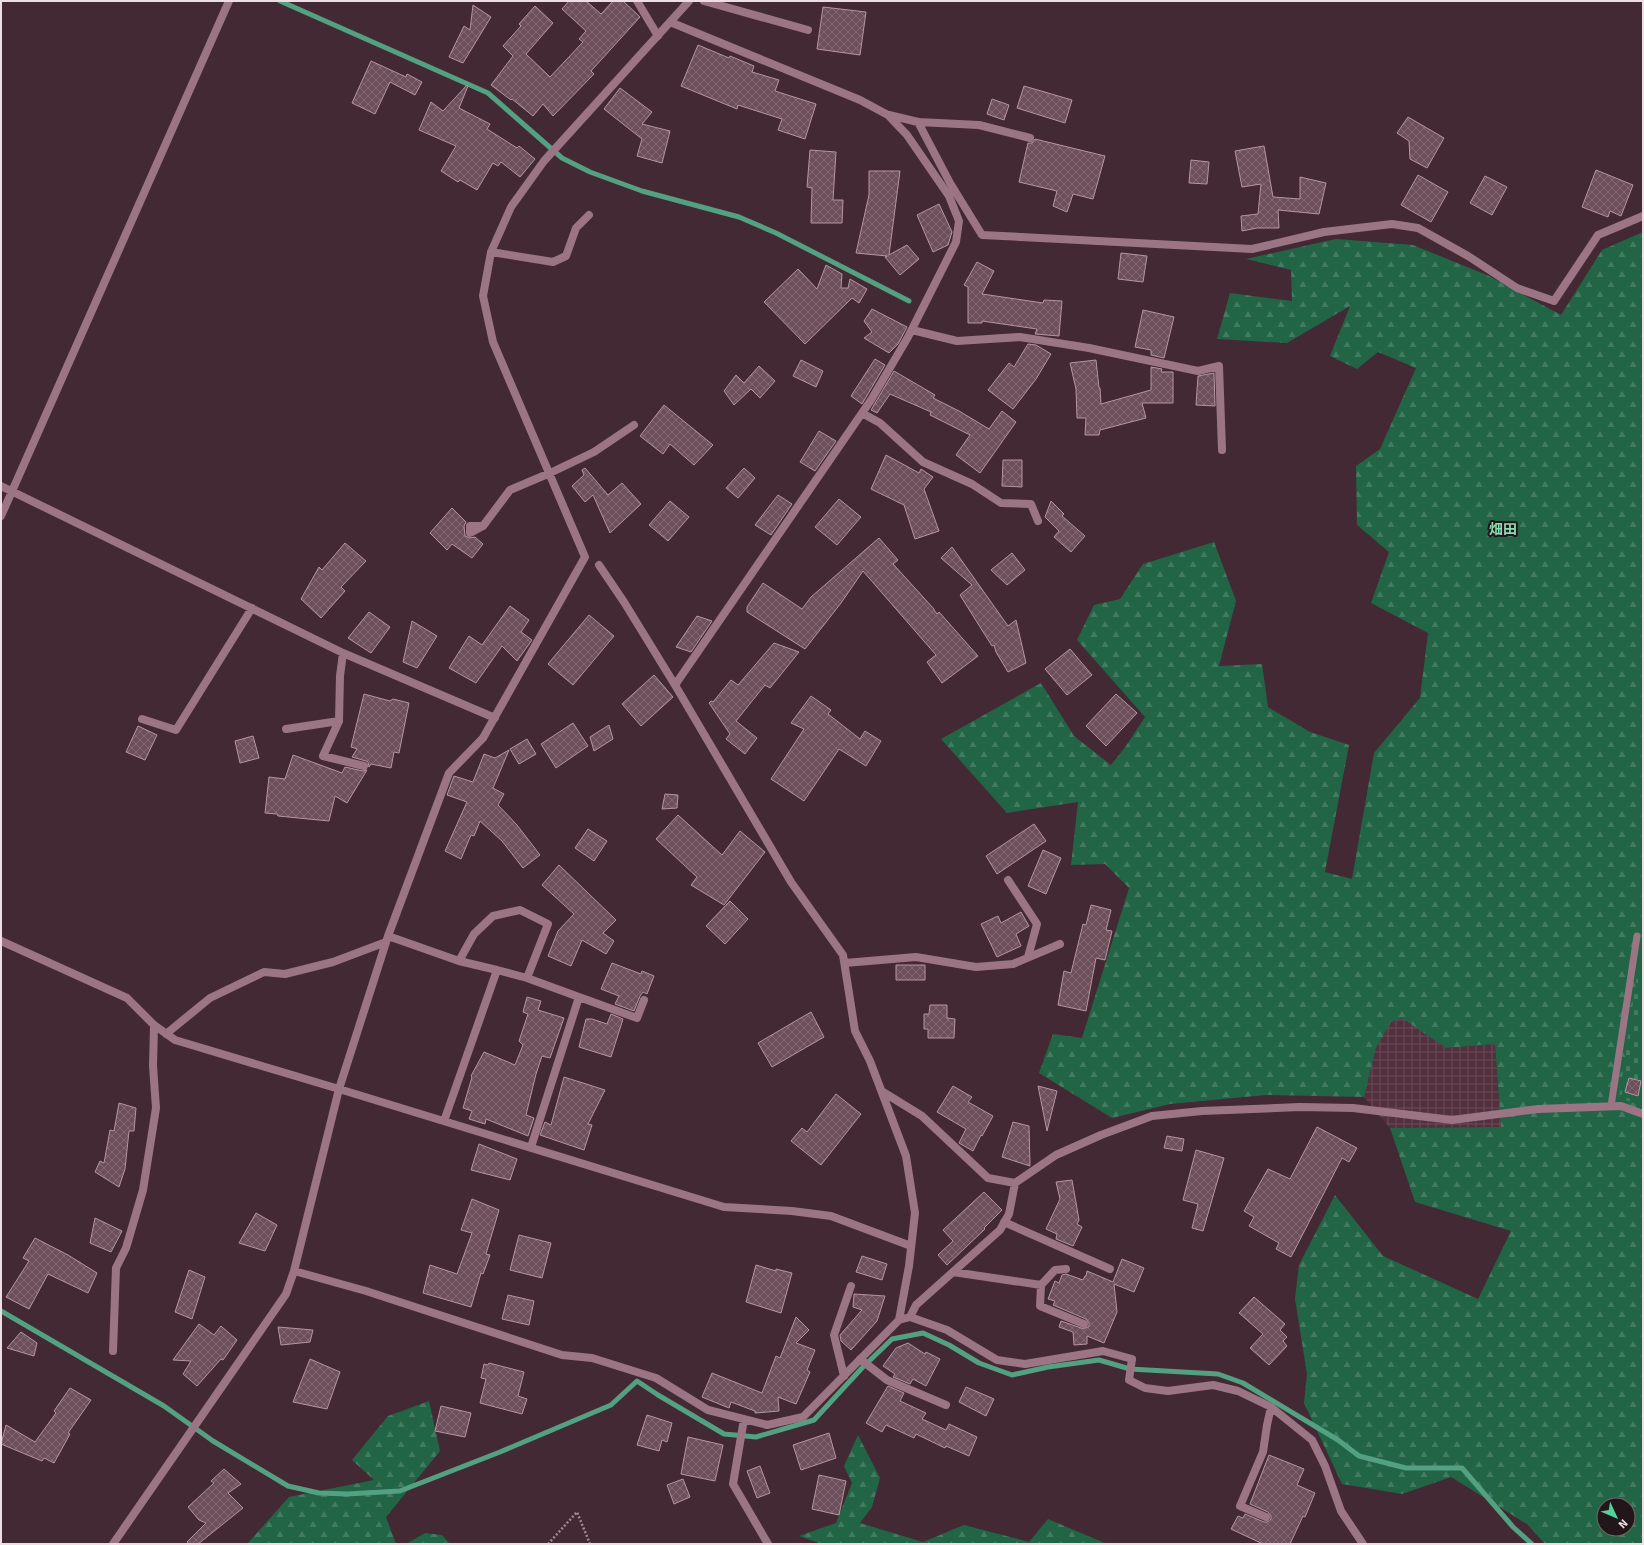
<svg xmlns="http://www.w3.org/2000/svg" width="1644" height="1545" font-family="Signika,'Noto Sans JP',sans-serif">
<defs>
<pattern id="industrial-grid" width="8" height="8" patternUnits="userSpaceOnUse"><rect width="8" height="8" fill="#52303e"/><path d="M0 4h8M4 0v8" fill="none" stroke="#6b4e5a"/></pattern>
<pattern id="forest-firs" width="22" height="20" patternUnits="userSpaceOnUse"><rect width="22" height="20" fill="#216546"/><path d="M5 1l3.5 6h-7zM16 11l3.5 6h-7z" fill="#427b61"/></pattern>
<pattern id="cemetery-stones" width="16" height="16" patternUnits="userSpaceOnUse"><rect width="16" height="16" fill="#216546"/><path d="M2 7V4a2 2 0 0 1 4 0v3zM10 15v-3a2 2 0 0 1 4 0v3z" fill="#427b61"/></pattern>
<pattern id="building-cross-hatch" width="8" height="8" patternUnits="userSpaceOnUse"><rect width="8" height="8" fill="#6c4f5a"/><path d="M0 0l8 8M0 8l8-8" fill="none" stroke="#816872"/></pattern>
</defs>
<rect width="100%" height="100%" fill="#432934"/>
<path fill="url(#industrial-grid)" d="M1402 1017 1446 1048 1495 1044 1501 1127 1390 1128 1364 1097 1376 1048 1391 1022Z"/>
<path fill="url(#forest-firs)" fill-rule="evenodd" d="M1643 232V1544H1545L1527 1524 1451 1477 1402 1494 1342 1484 1304 1403 1307 1374 1295 1299 1299 1265 1335 1195 1383 1256 1478 1299 1511 1231 1415 1202 1390 1128 1501 1127 1495 1044 1446 1048 1402 1018 1391 1022 1376 1048 1364 1097 1266 1095 1170 1104 1112 1118 1039 1073 1053 1034 1082 1038 1129 888 1105 864 1071 865 1078 802 1007 813 941 739 1041 683 1074 736 1111 765 1126 746 1145 717 1077 640 1094 605 1120 599 1143 564 1214 542 1236 601 1219 666 1262 664 1268 707 1310 732 1349 745 1325 872 1352 879 1374 753 1420 698 1428 633 1371 603 1389 552 1357 525 1356 466 1380 449 1416 368 1378 352 1357 369 1330 356 1350 306 1287 343 1217 339 1230 293 1292 301 1291 270 1246 259 1336 239 1413 245 1489 276 1561 315 1602 250ZM1604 1505H1628V1529H1604Z
M429 1401 440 1451 386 1517 396 1544H247L289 1497 374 1480 352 1460 388 1416Z
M858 1435 880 1478 872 1507 860 1523 923 1542 964 1525 1029 1542 1048 1519 1107 1544H822L799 1536 836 1523 852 1483 844 1466Z
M425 1533 442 1535 450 1544H406Z"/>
<path fill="url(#cemetery-stones)" d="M1643 934V1106L1619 1098Z"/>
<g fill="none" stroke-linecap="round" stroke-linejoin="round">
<path stroke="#53a082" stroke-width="5" d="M280 1 488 93 562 158 590 172 642 191 739 217 776 233 909 301
M1 1311 164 1406 213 1441 288 1486 319 1493 347 1494 400 1491 500 1452 611 1405 637 1381 658 1395 724 1434 756 1437 814 1420 862 1368 892 1339 923 1333 949 1345 979 1363 1012 1375 1048 1367 1099 1360 1130 1369 1218 1374 1243 1383 1338 1440 1359 1456 1406 1468H1462L1513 1527 1532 1544"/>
</g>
<path fill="url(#building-cross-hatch)" stroke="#b695a1" d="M569 1H586L601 14 613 1H623L640 17 591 71 594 74 553 116 543 104 533 116 512 99 511 100 491 85 513 56 503 46 521 26 519 24 535 6 553 23 526 54 550 77 583 42 579 39 586 31 562 9Z
M473 5 491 17 463 63 449 57 464 26 470 30Z
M823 7 866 12 860 55 817 49Z
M698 45 729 58 730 56 754 66 752 72 779 80 775 91 816 104 805 139 778 130 782 119 738 105 737 109 681 86Z
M371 61 406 77 407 74 422 82 415 95 390 82 375 114 352 103Z
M467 85 468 86 459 108 490 124 487 129 517 148 519 146 535 159 520 177 501 162 498 166 493 163 477 190 460 180 458 182 441 171 456 146 419 130 431 102 443 111Z
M1024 86 1072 100 1065 123 1017 108Z
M620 88 652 112 642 124 670 131 662 163 637 156 642 139 604 109Z
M992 99 1009 105 1004 120 987 114Z
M1408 117 1444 138 1427 168 1410 159 1409 141 1397 133Z
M1035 139 1105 156 1093 199 1073 194 1067 212 1053 206 1057 191 1019 182 1028 143H1032Z
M1264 146 1273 197 1300 199V177L1326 183 1319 214 1278 210 1279 228H1257L1242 231 1241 216 1258 214 1261 184 1242 187 1235 151Z
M810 150 836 152 833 200H843L842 223H811L812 188 807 187Z
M1191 160 1209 162 1207 184 1189 183Z
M1596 170 1633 185 1621 216 1610 211 1608 217 1582 207Z
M869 171H900L889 255 907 245 919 259 900 275 885 257 887 256 856 253 869 195Z
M1418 175 1448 192 1431 222 1401 205Z
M1485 176 1507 187 1492 215 1470 203Z
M939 204 952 232 948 245 933 252 917 215Z
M1121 253 1147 256 1143 282 1118 279Z
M977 262 994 271 982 294 1043 303 1044 300 1062 301 1059 336 1035 334 1037 329 982 321V323H968V287L964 285Z
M826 265 842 274 841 288H848L850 279 867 289 859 303 852 298 805 344 764 302 798 269 817 289Z
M872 309 907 327 898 344 889 353 864 338 872 332 864 321Z
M1143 310 1174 317 1164 358 1151 355V350L1135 347Z
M1028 344 1036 345 1051 354 1036 379 1013 409 988 390 1009 363 1014 367Z
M875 359 885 365 862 404 851 396Z
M801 360 823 371 816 387 793 376Z
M1096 360 1099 388H1100L1101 404 1151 390V367L1162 369 1161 372H1173V403H1142L1146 418 1100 430 1099 435H1085L1086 418H1077L1076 389 1070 363Z
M759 366 775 381 760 398 751 389 734 405 724 391 736 375 744 383Z
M894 371 935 395 933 398 959 411 989 429 1002 411 1016 422 980 473 956 455 970 435 930 415 931 412 890 394 877 413 871 410Z
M1214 373 1215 406 1196 405 1198 376Z
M664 405 713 445 694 465 670 444 663 454 640 436Z
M819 431 836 441 815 471 800 462Z
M886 455 919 473 921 469 933 477 924 489 939 531 915 539 904 505 871 489Z
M1003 460H1022V487L1002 486Z
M585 468 608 495 622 483 641 504 610 533 593 495 585 502 572 486 584 475 582 470Z
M744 468 755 478 738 498 726 488Z
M778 495 792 504 771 535 755 525Z
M839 499 861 517 837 545 815 527Z
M670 501 689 517 668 541 649 525Z
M1051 501 1064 514 1062 516 1085 536 1071 552 1054 537 1059 531 1045 517Z
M452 508 466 522 464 526 465 536 470 538 475 537 483 544 472 558 452 544 447 550 430 533Z
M879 538 898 560 893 564 934 609V610L937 614 939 612 978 656 942 683 927 662 936 655 863 571 841 603 805 649 747 612V607L763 583 802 609 811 597Z
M345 543 366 561 341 587 345 591 321 618 301 599 319 567 322 570Z
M952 547 1008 626 1016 620 1026 663 1008 672 996 652 994 645 992 646 960 595 972 585 941 558Z
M1012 553 1025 570 1007 585 991 570Z
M510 606 529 620 521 632 532 640 517 661 502 646 476 683 449 668 469 636 482 645Z
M369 612 390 627 371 653 348 638Z
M589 615 614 636 573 685 548 664Z
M697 616 712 621 691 652 676 647Z
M412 621 437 636 417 668 403 662Z
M774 643 799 652 770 688 765 685 736 721 757 738 745 754 726 739 730 734 709 703 711 701 713 702 731 680 738 685Z
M1070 649 1092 675 1067 695 1045 669Z
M654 675 673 697 641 726 622 704Z
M364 694 390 701 393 699 409 703 399 753 394 752 391 768 371 764 369 767 368 762 366 761 352 757 357 749 351 747Z
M1116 694 1137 713 1106 746 1086 726Z
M811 696 831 710 828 714 860 739 865 731 881 741 866 766 839 749 804 801 771 779 804 729 791 723Z
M573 723 588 746 556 768 541 744Z
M609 725 613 739 594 751 590 737Z
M138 726 157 735 145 760 126 752Z
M253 736 259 758 240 763 235 741Z
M527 739 536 754 519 764 510 749Z
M509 750 493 788 504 794 498 805 517 825 540 855 523 868 502 841 480 821 474 836 471 835 461 859 445 851 467 802 447 795 454 776 473 782 484 754 495 758Z
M293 755 342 773 345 767 363 771 367 770 347 803 335 796 329 821 278 816 277 814 265 813 269 777 285 779Z
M665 794 678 795 677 808 662 809Z
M678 815 722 855 740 831 765 852 724 905 691 885 697 877 656 839Z
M1034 824 1046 841 997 874 986 856Z
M588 829 607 841 594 861 575 848Z
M1043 850 1061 858 1046 894 1028 886Z
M559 865 616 920 603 933 614 941 606 954 582 940 571 966 548 956 558 931 574 914 542 885Z
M730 901 748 919 725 944 706 926Z
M1091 905 1111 910 1106 930 1112 931 1105 960 1096 958 1086 1011 1058 1005 1064 971 1071 973 1083 924 1086 925Z
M1021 912 1029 926 1016 934 1021 946 997 957 981 924 998 916 1001 923Z
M612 963 641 974 642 971 654 976 647 994 643 992 640 996 634 1011 615 1004 619 996 601 989Z
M896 965H925V980H896Z
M527 997 541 1001 538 1010 564 1018 550 1058 542 1056 536 1074 526 1115 534 1118 528 1136 486 1119 485 1124 469 1119 472 1111 463 1108 472 1077 471 1076 484 1052 515 1065 523 1045 519 1041 528 1014 523 1012Z
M930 1005H947V1018L955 1019 954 1038H928V1029H924V1014H929Z
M811 1012 824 1037 772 1067 758 1043Z
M611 1014 623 1019 611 1057 579 1047 586 1019H592L607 1024Z
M564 1077 605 1090 588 1124 592 1125 584 1150 540 1135 545 1122 551 1125Z
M1629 1078 1641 1081 1638 1096 1625 1092Z
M953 1086 972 1097 968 1102 993 1116 982 1136 981 1135 973 1151 959 1143 966 1129 937 1112Z
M1038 1086 1057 1091 1047 1131Z
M836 1094 861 1114 821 1165 791 1141 802 1128 807 1132Z
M119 1103 136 1108 134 1131H129L125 1169 119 1187 95 1172 100 1161 104 1163 110 1130 114 1131Z
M1013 1122 1029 1126 1030 1166 1002 1157Z
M1317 1127 1357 1148 1349 1162 1342 1158 1291 1257 1276 1249 1279 1243 1249 1226 1254 1217 1244 1211 1268 1169 1290 1179Z
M1167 1136 1184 1139 1182 1151 1164 1148Z
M479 1144 517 1159 510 1180 471 1170Z
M1196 1150 1224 1158 1203 1231 1192 1228 1198 1204 1183 1200Z
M1072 1180 1079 1220 1077 1224 1082 1227 1073 1246 1056 1239 1057 1234 1046 1229 1060 1199 1056 1182Z
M984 1192 1002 1210 984 1228 985 1229 947 1265 938 1255 953 1241 943 1230Z
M472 1199 499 1210 486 1254 490 1255 483 1274 481 1273 471 1307 423 1293 430 1265 457 1274 472 1233 461 1230Z
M256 1213 277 1225 265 1251 239 1243Z
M95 1218 122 1231 111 1252 90 1243Z
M519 1235 551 1243 542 1278 510 1270Z
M35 1238 68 1255 97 1273 88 1293 48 1274 29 1309 6 1297 29 1261 23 1258Z
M862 1256 887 1264 882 1280 856 1272Z
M1122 1259 1144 1268 1134 1292 1114 1284 1117 1312 1104 1343 1087 1336V1344L1074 1345 1073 1332 1059 1327 1061 1321 1084 1329 1089 1326V1323L1086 1319 1053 1305 1055 1301 1048 1299 1055 1281 1059 1283 1062 1275 1066 1274 1083 1280 1085 1276H1086L1087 1271 1113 1282Z
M756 1265 776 1271V1269L792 1273 781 1313 746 1302Z
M189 1270 205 1277 192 1319 175 1312Z
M854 1294 885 1296 877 1321 851 1350 841 1341 840 1335 862 1310 853 1307Z
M508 1295 534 1301 529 1325 502 1319Z
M1254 1297 1285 1324 1280 1330 1287 1337 1283 1341 1287 1346 1269 1365 1250 1348 1263 1334 1239 1313Z
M796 1317 809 1330 796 1343 815 1350 807 1370 810 1372 796 1404 778 1397 779 1411 755 1413V1411L731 1402 729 1408 702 1397 712 1373 762 1393 776 1356 780 1358Z
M199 1324 214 1335 221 1326 237 1340 223 1360 221 1359 197 1386 183 1374 191 1361 173 1360Z
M278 1327 313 1330 310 1342 281 1345Z
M21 1332 37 1343 34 1356 7 1348Z
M908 1343 925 1354 926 1352 940 1359 926 1386 913 1379 910 1384 893 1377 895 1374 883 1366 896 1348Z
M310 1359 340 1372 327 1409 293 1402Z
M489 1363 524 1372 518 1396 527 1399 522 1414 480 1403 486 1379 481 1378 484 1364 488 1365Z
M888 1386 904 1393 900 1401 926 1413 922 1419 946 1430 949 1424 977 1437 969 1456 946 1446 945 1448 916 1434 914 1438 886 1425 882 1432 866 1423Z
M966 1387 994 1399 986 1416 959 1402Z
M70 1388 91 1400 68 1433 70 1434 54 1463 44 1458 42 1461 1 1444 6 1425 35 1442 56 1413 54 1411Z
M441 1406 471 1413 465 1437 435 1431Z
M647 1415 672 1423 667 1442 662 1440 659 1451 637 1445Z
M829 1433 836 1458 801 1470 793 1445Z
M688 1437 723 1445 715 1481 681 1474Z
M1269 1455 1304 1469 1297 1485 1315 1493 1305 1517 1303 1516 1290 1544H1263L1231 1529 1238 1516 1243 1518 1245 1514 1264 1522H1267L1271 1519V1516L1268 1512 1250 1504Z
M760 1466 770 1493 757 1498 747 1471Z
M224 1469 241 1484 228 1493 243 1508 198 1544H189L187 1542 206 1523 199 1520 188 1507 214 1483 211 1481Z
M819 1475 846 1481 839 1515 812 1509Z
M683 1479 690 1497 674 1504 667 1485Z"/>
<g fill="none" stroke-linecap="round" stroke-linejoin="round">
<path stroke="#9f8a93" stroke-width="2.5" stroke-dasharray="2 2" stroke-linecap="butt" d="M548 1544 577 1512 590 1544"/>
<path stroke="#9c7584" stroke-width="7" d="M1611 1106 1637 936"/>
<path stroke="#9c7584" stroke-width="8" d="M637 1 658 36
M704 1 808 30
M670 22 860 100 888 115 907 135 949 196 959 221 956 242 908 337 871 400 675 685
M889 115 918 122 979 125 1030 138
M918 122 950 183 982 235 1252 249 1324 232 1392 224 1418 228 1468 256 1517 288 1554 301 1598 235 1643 216
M491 252 553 262 566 256 576 228 589 215
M912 330 957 341 1020 337 1089 348 1198 371 1219 366 1222 450
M862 413 880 423 923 462 972 484 1001 503 1031 504 1038 521
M1 486 343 653 495 718
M1 516 229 1
M483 526H470V533L483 526 510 490 550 473 594 452 634 425
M599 565 624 602 675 685 791 882 843 955 855 1031 870 1061 906 1156 915 1213 909 1266 899 1320
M343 653 340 676 339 721 323 756 364 766
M142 719 176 730 252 608
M286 729 339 721
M1008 880 1037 924 1028 957
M388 936 459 961 497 970 444 1121
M1 941 127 998 154 1025 175 1040 339 1089 724 1207 792 1211 831 1216 911 1246
M459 961 474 934 493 916 520 910 548 924 527 978 497 970
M845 963 916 957 976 967 1013 964 1060 944
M527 978 579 997 531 1147
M579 997 637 1018 644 1000
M166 1034 210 998 264 972 285 974 333 962 386 942
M883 1092 922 1116 988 1178 1015 1183
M1004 1222 1110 1269
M294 1271 366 1291 562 1355 592 1358 656 1378 708 1410 767 1425 803 1417 899 1320 910 1317 947 1330 997 1360 1025 1364 1103 1351 1132 1359 1129 1380 1145 1388 1168 1391 1213 1385 1238 1391 1271 1407 1312 1440 1325 1466 1341 1511 1363 1544
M953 1272 1041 1285 1040 1306 1084 1324
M1041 1285 1055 1270 1066 1269
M910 1317 916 1305 1000 1230 1009 1214 1015 1183 1056 1155 1101 1135 1152 1116 1202 1111 1300 1107 1353 1108 1452 1120 1538 1109 1621 1106 1643 1114
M113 1351 116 1268 126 1248 143 1190 156 1108 153 1066 154 1025
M860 1359 887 1380 946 1405
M844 1376 834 1335 851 1286
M744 1419 733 1484 768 1544
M1266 1517 1240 1506 1263 1452 1267 1425 1271 1407
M113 1544 286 1294 294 1271 339 1089 388 936 449 773 483 738 585 557 493 342 483 296 491 252 511 207 544 161 689 1"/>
</g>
<g text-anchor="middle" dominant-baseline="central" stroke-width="4" stroke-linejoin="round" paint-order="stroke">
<g font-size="14" font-weight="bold" fill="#8cddb2" stroke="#22161b">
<text x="1503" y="529">畑田</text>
</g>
</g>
<rect width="1644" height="1545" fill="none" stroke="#eedde3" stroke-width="4"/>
<g transform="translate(1616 1517) rotate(134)"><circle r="19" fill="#22161b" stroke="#74666b"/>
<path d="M0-3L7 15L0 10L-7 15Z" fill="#51d397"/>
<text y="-6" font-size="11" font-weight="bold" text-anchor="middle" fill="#eedde3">N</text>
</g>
</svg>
